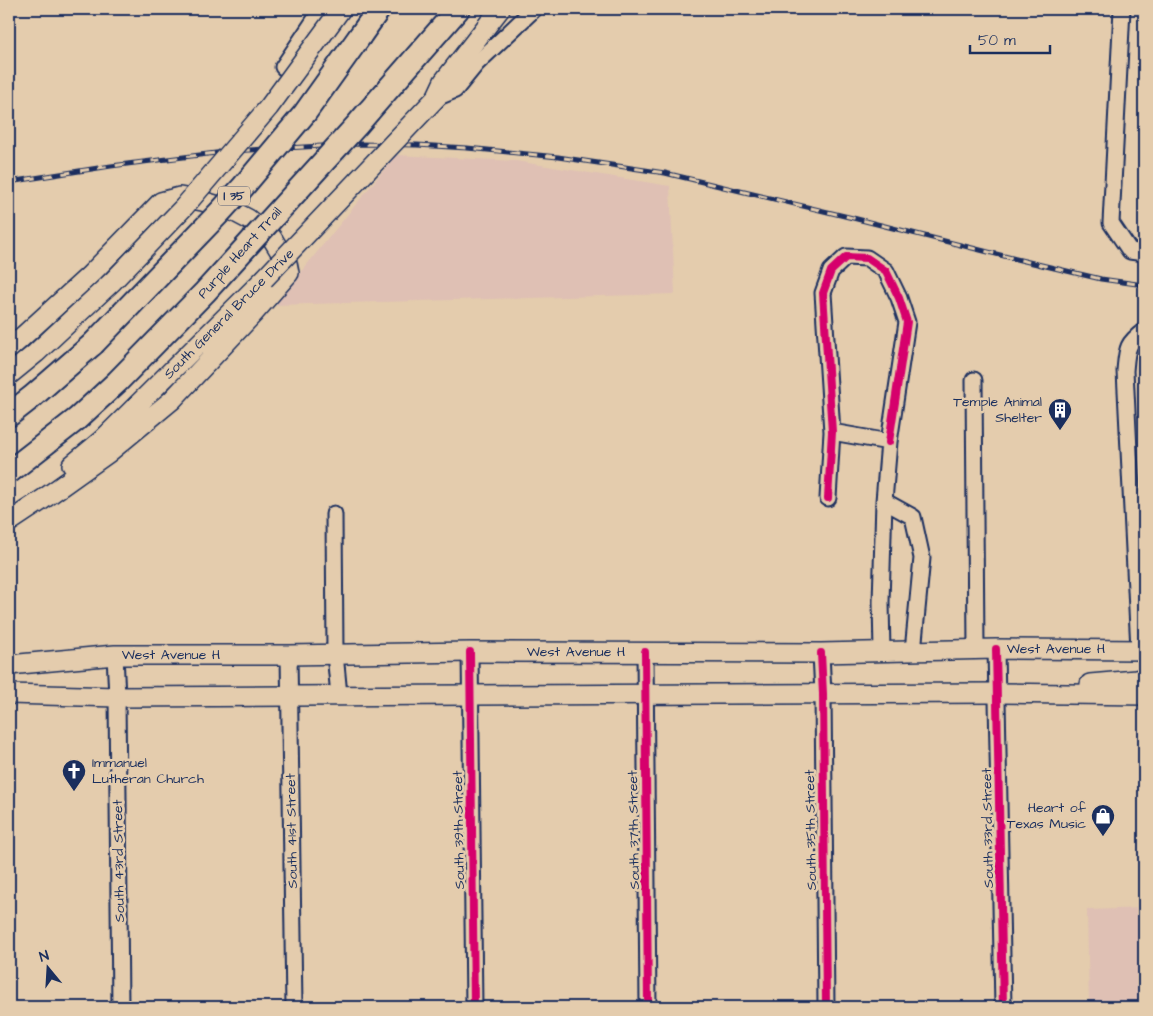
<svg xmlns="http://www.w3.org/2000/svg" width="1153" height="1016" font-family="'Architects Daughter',sans-serif">
<rect width="100%" height="100%" fill="#e4ccad"/>
<filter id="ink" filterUnits="userSpaceOnUse"><feTurbulence type="fractalNoise" baseFrequency=".02" numOctaves="2"/><feDisplacementMap in="SourceGraphic" scale="10" xChannelSelector="R" yChannelSelector="G"/><feConvolveMatrix kernelMatrix="1 2 1 2 8 2 1 2 1" color-interpolation-filters="sRGB"/></filter>
<g filter="url(#ink)">
<path fill="#dfc0b4" d="M396 155 516 161 670 186 675 294 274 305Z
M1144 908V1007H1089L1087 910Z"/>
<g fill="none" stroke-linecap="round" stroke-linejoin="round">
<g stroke="#1b2f5e" stroke-width="19">
<path id="minor" d="M1122 9 1111 223 1130 251 1144 253
M283 67 322 9
M436 98 455 90 477 63 534 9
M974 380 976 650
M832 432 889 442 884 501 913 517 922 558 913 651
M828 498 832 432 823 293 831 271 846 257 867 258 886 271 899 298 907 322 889 442
M334 514 335 654 339 695
M996 649 1003 1007
M1139 649 1125 371C1127 349 1126 344 1144 331
M470 652 474 1007
M645 652 648 1007
M882 652 881 602 884 501
M821 653 823 694 826 1007
M115 655 117 697 120 1007
M289 655 294 1007"/>
</g>
<g stroke="#1b2f5e" stroke-width="22">
<path id="major" d="M436 98 444 81 500 9
M9 349 89 276 161 202 180 197 202 201 229 209 248 219 272 238 287 263 289 273 253 314 172 400 108 453 42 500 9 522
M72 465 102 440 264 279
M9 665 115 655H289L470 652 821 653 996 649 1144 650
M1090 684 1136 680 1144 678
M9 694 117 697 470 695 998 693 1144 695"/>
</g>
<g stroke="#1b2f5e" stroke-width="26">
<path id="highway" d="M360 36 379 9
M369 111 458 9
M9 415 32 397 93 344"/>
</g>
<use href="#minor" stroke="#e4ccad" stroke-width="15"/>
<use href="#major" stroke="#e4ccad" stroke-width="19"/>
<use href="#highway" stroke="#e4ccad" stroke-width="22"/>
<g stroke="#1b2f5e" stroke-width="5">
<path id="rail" d="M9 182 111 166 232 151 359 144 417 145 467 148 558 157 665 173 857 219 1016 259 1101 279 1144 285"/>
</g>
<use href="#rail" stroke="#e4ccad" stroke-width="3" stroke-dasharray="9" stroke-linecap="butt"/>
<g stroke="#1b2f5e" stroke-width="22" stroke-linecap="butt">
<path id="major-bridge" d="M264 279 436 98
M9 375 36 353 113 281 184 207 269 107 341 9"/>
</g>
<g stroke="#1b2f5e" stroke-width="26" stroke-linecap="butt">
<path id="highway-bridge" d="M93 344 220 212 242 188 305 113 360 36
M9 472 77 419 117 382 205 292 357 125 369 111"/>
</g>
<use href="#major-bridge" stroke="#e4ccad" stroke-width="19"/>
<use href="#highway-bridge" stroke="#e4ccad" stroke-width="22"/>
<g stroke="#e4ccad" stroke-width="11">
<path id="cycleway" d="M828 498 832 432 823 293 831 271 846 257 867 258 886 271 899 298 907 322 889 442
M996 649 1003 1007
M470 652 474 1007
M645 652 648 1007
M821 653 823 694 826 1007"/>
</g>
<use href="#cycleway" stroke="#d6006c" stroke-width="8"/>
</g>
</g>
<defs>
<g id="building-pin" transform="scale(1.25)"><path d="M0 17L-7.5 6A9.5 9.5 0 1 1 7.5 6Z" fill="#1b2f5e" stroke="#e4ccad"/><path d="M-4-6H4V6H1V3H-1V6H-4ZM-2.5-4.3h1.7v1.8h-1.7ZM.8-4.3h1.7v1.8H.8ZM-2.5-1h1.7V.8h-1.7ZM.8-1h1.7V.8H.8Z" fill="#fff"/></g>
<g id="church-pin" transform="scale(1.25)"><path d="M0 17L-7.5 6A9.5 9.5 0 1 1 7.5 6Z" fill="#1b2f5e" stroke="#e4ccad"/><path d="M-1.2-6h2.4v3.5h3.3v2.4h-3.3V6h-2.4V-.1h-3.3v-2.4h3.3Z" fill="#fff"/></g>
<g id="shop-pin" transform="scale(1.25)"><path d="M0 17L-7.5 6A9.5 9.5 0 1 1 7.5 6Z" fill="#1b2f5e" stroke="#e4ccad"/><path d="M-5-2.5h2.3a2.7 3.5 0 0 1 5.4 0H5L5.5 6h-11ZM-1.5-2.5h3a1.5 2.3 0 0 0-3 0Z" fill="#fff"/></g>
</defs>
<g fill-rule="evenodd">
<use href="#building-pin" x="1060" y="410"/>
<use href="#church-pin" x="74" y="771"/>
<use href="#shop-pin" x="1103" y="816"/>
</g>
<g text-anchor="middle" dominant-baseline="central" stroke-width="5" stroke-linejoin="round" paint-order="stroke">
<rect fill="#e4ccad" stroke="#575e76" stroke-width="1" x="218" y="186.5" width="32" height="19" rx="4"/>
<g font-size="12" font-weight="bold" fill="#1b2f5e">
<text x="234" y="196">I 35</text>
</g>
<g font-size="14" fill="#1b2f5e" stroke="#e4ccad">
<text transform="translate(240 253) rotate(-48)">Purple Heart Trail</text>
<text transform="translate(229 314) rotate(-45)">South General Bruce Drive</text>
<text x="1056" y="649">West Avenue H</text>
<text x="576" y="652">West Avenue H</text>
<text x="171" y="655">West Avenue H</text>
<text transform="translate(988 828) rotate(-91)">South 33rd Street</text>
<text transform="translate(459 830) rotate(-91)">South 39th Street</text>
<text transform="translate(634 830) rotate(-91)">South 37th Street</text>
<text transform="translate(811 830) rotate(-91)">South 35th Street</text>
<text transform="translate(292 831) rotate(-91)">South 41st Street</text>
<text transform="translate(119 861) rotate(-91)">South 43rd Street</text>
</g>
<g font-size="14" fill="#1b2f5e" stroke="#e4ccad" text-anchor="end">
<text x="1042" y="402">Temple Animal<tspan x="1042" dy="16">Shelter</tspan></text>
<text x="92" y="763" text-anchor="start">Immanuel<tspan x="92" dy="16">Lutheran Church</tspan></text>
<text x="1086" y="808">Heart of<tspan x="1086" dy="16">Texas Music</tspan></text>
</g>
</g>
<rect width="1153" height="1016" fill="none" stroke="#e4ccad" stroke-width="30"/>
<rect x="15" y="15" width="1123" height="986" fill="none" stroke="#1b2f5e" stroke-width="2" filter="url(#ink)"/>
<g transform="translate(48 968) rotate(342)" stroke="#e4ccad" stroke-width="4" paint-order="stroke">
<path d="M0-4L9 19L0 12L-9 19Z" fill="#1b2f5e"/>
<text y="-8" font-size="14" font-weight="bold" text-anchor="middle" fill="#1b2f5e">N</text>
</g>
<path d="M970 45v8h80v-8" fill="none" stroke="#1b2f5e" stroke-width="2.5"/>
<text x="978" y="45" font-size="15" fill="#1b2f5e" stroke="#e4ccad" stroke-width="4" paint-order="stroke">50 m</text>
</svg>
